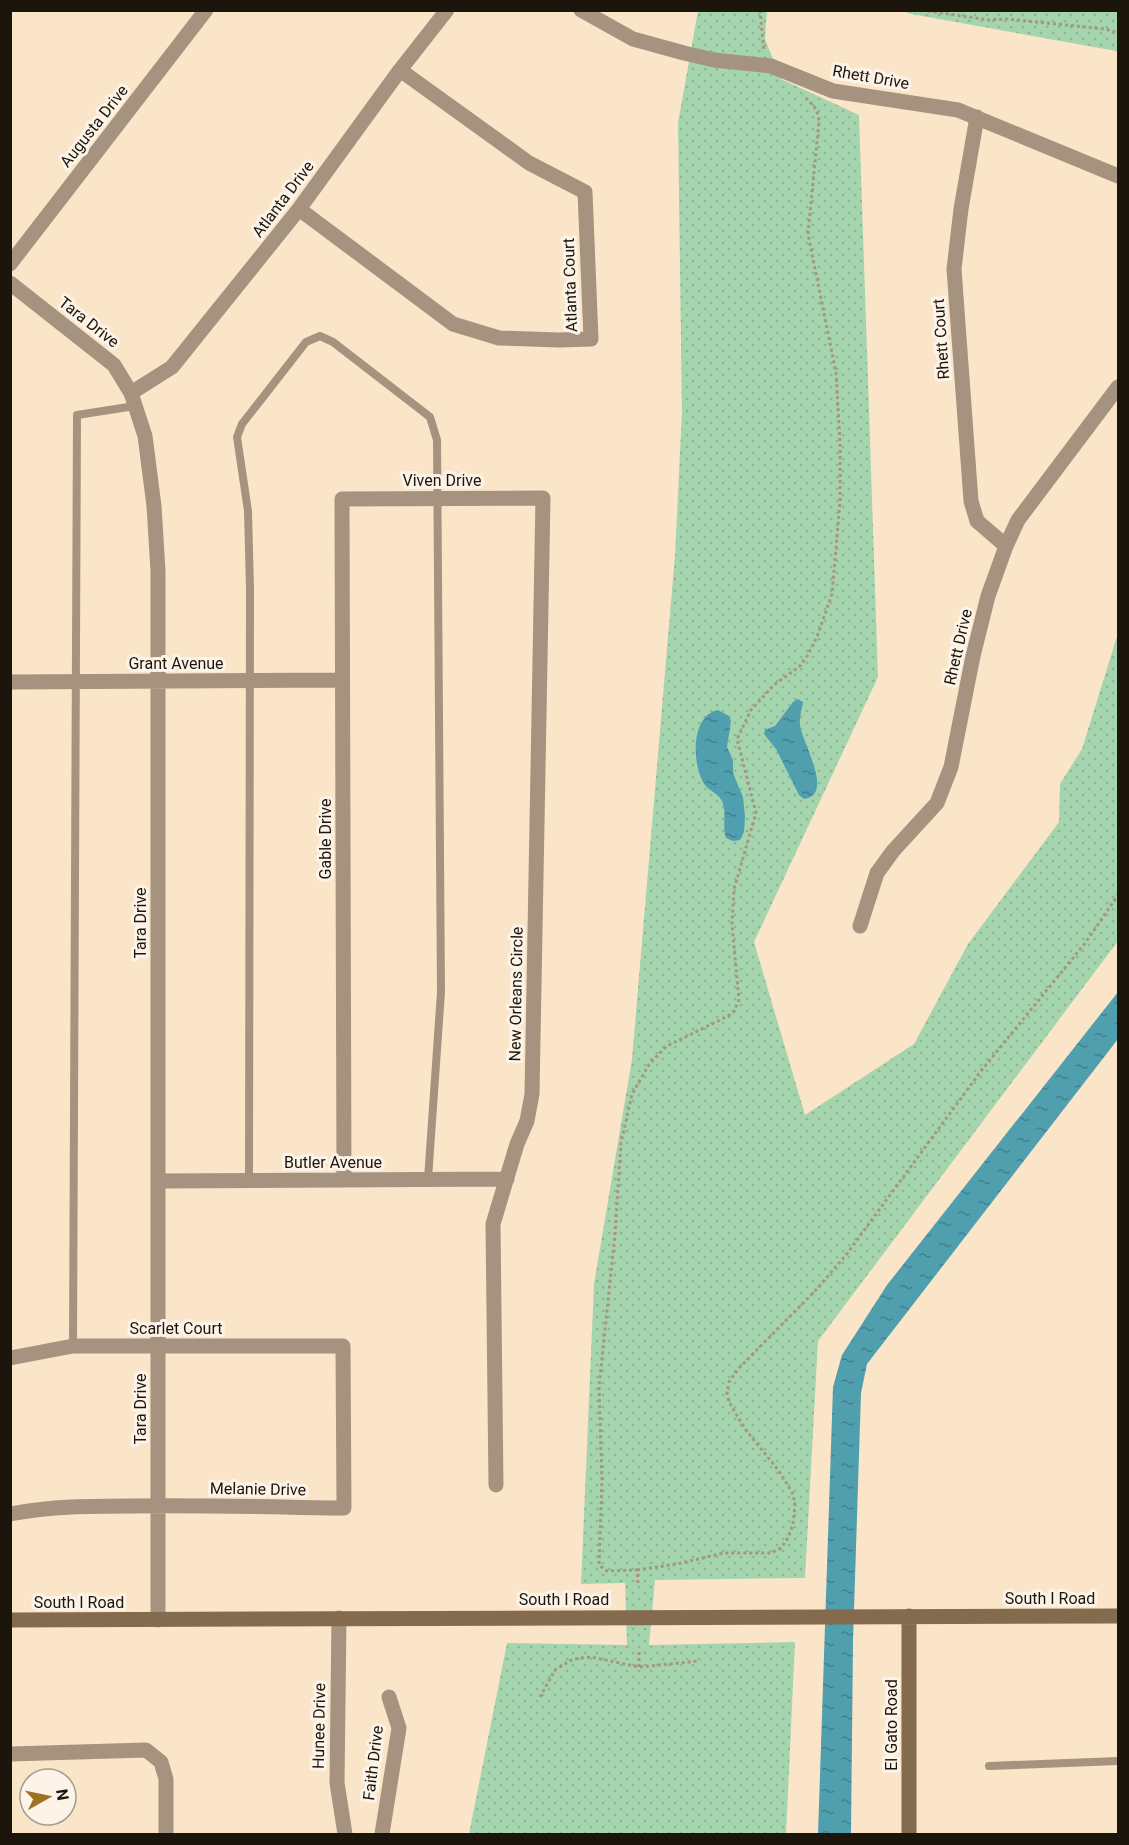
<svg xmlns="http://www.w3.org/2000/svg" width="1129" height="1845" font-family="Roboto,sans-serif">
<defs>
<pattern id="grass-dots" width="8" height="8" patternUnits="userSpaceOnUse" patternTransform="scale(1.5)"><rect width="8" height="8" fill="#a5d5ae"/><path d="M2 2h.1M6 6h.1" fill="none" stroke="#8db694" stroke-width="1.8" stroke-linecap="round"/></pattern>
<pattern id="water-ripples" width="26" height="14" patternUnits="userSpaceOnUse" patternTransform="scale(1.5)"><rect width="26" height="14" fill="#509fae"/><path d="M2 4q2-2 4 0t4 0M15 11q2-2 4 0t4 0" fill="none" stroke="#42808c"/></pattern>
</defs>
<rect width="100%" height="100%" fill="#fbe5c9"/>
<path fill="url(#grass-dots)" d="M698 11H767L765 39 781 79 859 115 878 677 754 942 805 1115 914 1044 968 944 1059 822 1060 784 1082 749 1118 633V941L818 1341 805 1578 655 1580 649 1645 795 1642 786 1834H469L507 1643 627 1645 625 1583 581 1584 594 1284 632 1059 675 555 682 412 678 123Z
M903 11H1118V53L1116 51 911 14Z"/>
<path fill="url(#water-ripples)" d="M798 699 803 702C802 709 799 718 800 725 802 743 835 795 804 799L799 795 776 749 764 734 765 730 775 726 793 702Z
M718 710 729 716 731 721 727 747 733 760V773L743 797 745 816 744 832 740 840 733 841 726 838C722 826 727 812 722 801 718 793 707 790 703 782 692 762 691 715 718 710Z
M1118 992V1039L867 1364 861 1393 853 1641 851 1834H818L833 1387 842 1355 887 1285Z"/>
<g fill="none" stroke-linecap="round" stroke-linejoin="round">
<path stroke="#a69580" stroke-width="3" stroke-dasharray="3 3" stroke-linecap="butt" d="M760 10 764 52
M922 10 989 20 1007 19 1105 29 1118 33
M637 1570 677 1564 724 1553H771L781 1548 788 1538 793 1524 795 1505 793 1494 779 1471 745 1429 729 1402 727 1392 729 1382 739 1368 815 1291 846 1255 981 1071 1086 942 1118 895
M638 1583 637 1570 607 1571 599 1565 602 1481 599 1387 615 1234 621 1143 632 1094 650 1063 667 1046 728 1016 734 1011 739 1000 732 925 734 889 756 813 737 739 751 710 774 685 800 666 807 656 817 637 832 594 840 502V442L836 373 808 234 819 121C818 109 812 103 803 96
M639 1667V1651
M540 1697 555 1670 573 1659 591 1657 639 1667 699 1661"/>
<path stroke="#a6937f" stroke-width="8" d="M249 1180 250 589 248 511 237 437 242 424 306 342 320 336 333 342 430 417 437 440 441 992 428 1179
M73 1346 77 415 135 406
M989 1766 1118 1761"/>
<path stroke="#a6937f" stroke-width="15" d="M581 10 633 39 684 53 714 60 771 66 833 91 958 110 1118 176
M977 117 961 209 954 269 971 501 977 521 1006 546
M299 209 453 324 499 338 559 340 591 339 585 192 529 163 400 70
M10 264 206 10
M10 283 114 365 131 393 145 436 154 506 158 571V1620
M131 393 172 367 299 209 400 70 447 10
M10 682 342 680
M860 926 877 873 893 851 937 803 951 767 973 656 988 596 1006 546 1018 520 1118 387
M344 1180 342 499 543 498 532 1094 527 1121 517 1144 493 1224 496 1485
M159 1181 507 1179
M10 1358 73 1346H343L344 1508C274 1507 203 1505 133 1506 92 1506 51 1506 10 1514
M339 1618 337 1783 345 1834
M10 1754 146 1750 161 1762 166 1779V1834
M382 1834 399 1728 389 1697"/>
<path stroke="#856b4d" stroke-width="15" d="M10 1620 1118 1616
M909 1834V1616"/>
</g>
<g text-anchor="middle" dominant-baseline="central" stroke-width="6" stroke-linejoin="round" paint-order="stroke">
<g font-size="16" fill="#1c150b" stroke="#fdf4e9">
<text transform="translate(871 77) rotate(10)">Rhett Drive</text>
<text transform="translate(94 126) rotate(-52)">Augusta Drive</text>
<text transform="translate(283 199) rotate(-53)">Atlanta Drive</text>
<text transform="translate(570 285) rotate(-92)">Atlanta Court</text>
<text transform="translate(89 322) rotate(38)">Tara Drive</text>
<text transform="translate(941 339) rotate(-94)">Rhett Court</text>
<text x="442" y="480">Viven Drive</text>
<text transform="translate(958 647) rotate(-77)">Rhett Drive</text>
<text x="176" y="663">Grant Avenue</text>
<text transform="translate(325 839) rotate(-90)">Gable Drive</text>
<text transform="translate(140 923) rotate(-90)">Tara Drive</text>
<text transform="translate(516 994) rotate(-89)">New Orleans Circle</text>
<text x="333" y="1162">Butler Avenue</text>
<text x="176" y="1328">Scarlet Court</text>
<text transform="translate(140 1409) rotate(-90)">Tara Drive</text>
<text transform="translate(258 1489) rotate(1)">Melanie Drive</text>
<text x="1050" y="1598">South I Road</text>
<text x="564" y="1599">South I Road</text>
<text x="79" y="1602">South I Road</text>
<text transform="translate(891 1725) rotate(-90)">El Gato Road</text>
<text transform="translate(319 1726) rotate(-89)">Hunee Drive</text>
<text transform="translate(373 1763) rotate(-83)">Faith Drive</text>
</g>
</g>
<rect width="1129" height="1845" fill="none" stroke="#1c150b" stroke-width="24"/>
<g transform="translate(48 1797) rotate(81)"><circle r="28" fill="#fdf4e9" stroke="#a39b90" stroke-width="1.5"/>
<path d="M0-4.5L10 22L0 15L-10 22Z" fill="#9d7322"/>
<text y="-9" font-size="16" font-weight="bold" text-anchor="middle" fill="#1c150b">N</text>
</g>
</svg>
